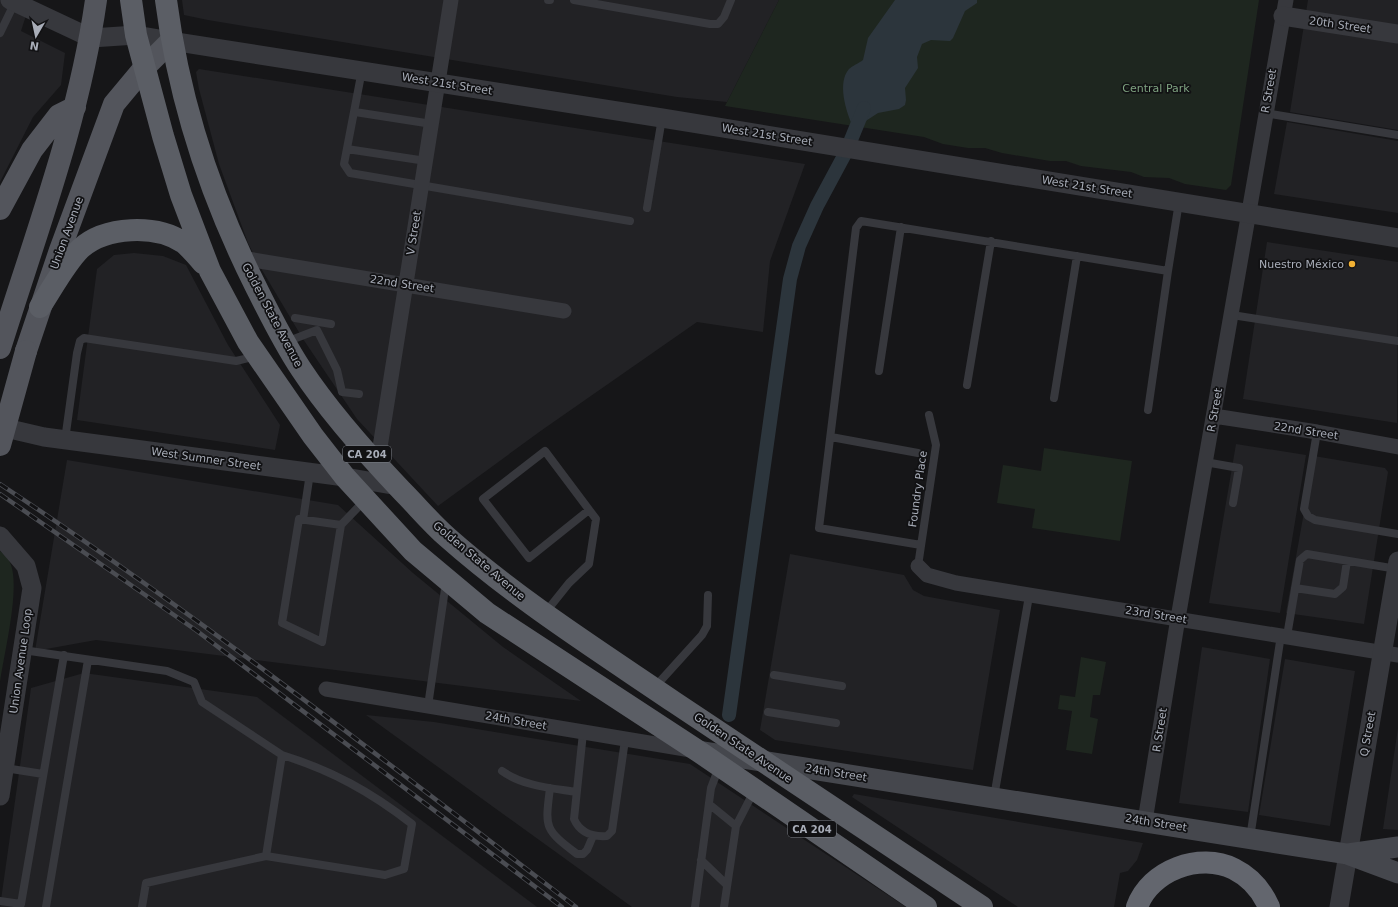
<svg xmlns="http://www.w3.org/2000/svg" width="1398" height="907" font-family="'DejaVu Sans',sans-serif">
<rect width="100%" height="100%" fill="#161618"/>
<path fill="#222225" d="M0 0H31L21 31 65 53 61 85 33 117 0 182Z
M182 0H779L727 102 677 97 208 20 184 15Z
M1308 0H1398V130L1290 112Z
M199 69 805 164 770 261 763 332 697 322 542 430 438 506 357 419 303 339 259 265 248 243 219 164 199 89 196 72Z
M1287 122 1398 141V213L1274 194Z
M1267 242 1398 262 1397 423 1243 399Z
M134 253 163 256 186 265 228 345 280 425 275 450 77 420 97 269 114 255Z
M1236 444 1306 455 1280 613 1209 603Z
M1314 456 1385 468 1388 472 1364 624 1286 613Z
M67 460 338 505 413 573 503 647 581 701 96 640 35 651Z
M790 554 904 575 913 590 924 596 1000 610 973 770 775 740 760 730Z
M1202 647 1270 659 1248 812 1179 803Z
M1285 659 1355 671 1330 826 1259 815Z
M84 673 257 697 537 907H0L31 688Z
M366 715 434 722 690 764 906 907H632Z
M1398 728V830L1383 829Z
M854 794 1143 843 1137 860 1128 871 1120 873 1114 907H1018L852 797Z"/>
<path fill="#1e261f" d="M779 0H1259L1231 185 1226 190 1185 184 1169 178 1144 177 1131 172 1081 166 1066 161H1050L1002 153 985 148H968L943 144 924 137 725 106Z
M1044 448 1132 461 1120 541 1032 528 1035 509 997 503 1003 465 1041 471Z
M0 551C5 555 9 559 11 565 20 590 4 654 0 682Z
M1081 657 1106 662 1100 695H1093L1090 717 1098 719 1092 754 1066 750 1072 711 1058 709 1060 695 1075 697Z"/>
<path fill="#2c353c" d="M895 0H977V3L965 11 953 38 950 41 931 40 922 44 917 57 918 68 905 88 906 100 905 105 899 109 878 113 858 126 852 125C846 110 837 83 849 69 852 66 859 63 863 60L868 38Z"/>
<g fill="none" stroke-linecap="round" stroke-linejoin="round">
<path stroke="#2c353c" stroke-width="14" d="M729 715 790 279 799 246 817 206 846 152 864 108"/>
<path stroke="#37383d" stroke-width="8" d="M548 0H550
M574 0 710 24H718L724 17 731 0
M0 33 15 2
M362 70 344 164 350 173 630 221
M355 112 432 124
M1265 113 1398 135
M347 149 426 161
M647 208 662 118
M1232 315 1398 341
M295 318 331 324
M286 342 317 330 337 370 342 392 359 394
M879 371 901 227
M967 385 991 241
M1054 398 1077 256
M1148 410 1168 271
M1317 432 1304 509 1308 516 1315 520 1398 534
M831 437 918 453
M65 440 77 353 80 341 84 338 236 361 257 356
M1205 462 1239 468 1233 503
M299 519 341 525 322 642 282 623Z
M303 520 310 473
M341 525 365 500
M921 545 819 528 856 228 861 221 1168 271 1179 202
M918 566 936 445 929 415
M1295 588 1335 594 1343 587 1347 561
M545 613 569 583 589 564 596 519 545 451 483 499 529 558 589 510
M1287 636 1300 560 1307 554 1397 569
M23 650 167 671 194 682 202 702 282 755 266 856 146 883 142 907
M774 675 842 686
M654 688 702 635 707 626 708 595
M428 706 446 582
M768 712 836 723
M583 733 574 819C580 833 592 837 607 836L612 831 625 740
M5 768 43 774
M502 771C523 786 551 788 576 792
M550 788C545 828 544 829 577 854H583L587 850 593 836
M994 797 1029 596
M709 804 736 826
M1250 838 1281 635
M266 856 385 875 404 869 412 824C371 792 331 770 282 755
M701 860 727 885
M0 901 21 904 64 655
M46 907 88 660
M695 907 711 788 719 767
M724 907 736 826 754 791"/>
<path stroke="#37383d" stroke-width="15" d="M241 258 564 311
M1214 416 1317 432 1398 447
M377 466 451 0
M918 566 927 575 956 583 1398 655
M326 689 691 750
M1145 821 1178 618 1286 0"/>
<path stroke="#37383d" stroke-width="19" d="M10 0 91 38 136 35 171 41 662 118 1398 238
M1283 16 1398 34
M0 425 14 430 44 437 345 477 398 486
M0 536 26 566 32 588 0 796
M1339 907 1398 561"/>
<path stroke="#45474d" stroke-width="21" d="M698 751 1347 854 1398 873
M1348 854 1398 847"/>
<path stroke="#53555c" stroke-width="22" d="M0 209 32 150 59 115 75 107
M0 348C36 233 79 120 96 0
M26 351 60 250 114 104 144 68 171 41"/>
<path stroke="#5b5e65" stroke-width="22" d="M131 0 136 35 163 136 181 195 210 271 248 342 313 436 345 477 413 551 487 613 698 751 926 907
M166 0C179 101 209 193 255 285 269 313 283 342 301 369 330 413 366 453 402 491 417 506 431 523 447 537 517 599 596 649 674 702 776 771 879 839 982 907
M40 307C52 289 65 264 80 249 105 226 156 224 184 243 191 249 197 256 203 263"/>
<path stroke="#63666e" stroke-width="22" d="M1137 907C1150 870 1200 852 1234 869 1250 877 1262 891 1269 907"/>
<g stroke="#4a4c52" stroke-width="4.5">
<path id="rail" d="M0 484C199 616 387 762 576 907
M0 494 197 631 562 907"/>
</g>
<use href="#rail" stroke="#111113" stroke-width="3" stroke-dasharray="9" stroke-linecap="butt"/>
<path stroke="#53555c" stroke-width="22" d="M0 445 26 351"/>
</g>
<circle fill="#f2b134" stroke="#111113" stroke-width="1.5" cx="1352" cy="264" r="4"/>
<g text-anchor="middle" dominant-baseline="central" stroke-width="3.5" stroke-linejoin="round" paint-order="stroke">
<g fill="#111113" stroke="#7b7e86" stroke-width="1">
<rect x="343" y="446" width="48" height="16" rx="3"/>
<rect x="788" y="821" width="48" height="16" rx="3"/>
</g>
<g font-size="10" font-weight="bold" fill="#a8adb8">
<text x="367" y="454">CA 204</text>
<text x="812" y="829">CA 204</text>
</g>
<g font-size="11" fill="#a8adb8" stroke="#111113">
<text transform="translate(1340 25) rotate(8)">20th Street</text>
<text transform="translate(447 84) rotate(9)">West 21st Street</text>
<text transform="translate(1269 91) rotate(-80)">R Street</text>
<text transform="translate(767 135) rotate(9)">West 21st Street</text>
<text transform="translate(1087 187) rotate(9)">West 21st Street</text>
<text transform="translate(67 233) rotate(-70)">Union Avenue</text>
<text transform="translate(414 233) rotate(-81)">V Street</text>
<text transform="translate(402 284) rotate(9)">22nd Street</text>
<text transform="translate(272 315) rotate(62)">Golden State Avenue</text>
<text transform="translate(1215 410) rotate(-80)">R Street</text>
<text transform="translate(1306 431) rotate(9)">22nd Street</text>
<text transform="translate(206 459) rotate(8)">West Sumner Street</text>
<text transform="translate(918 489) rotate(-82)">Foundry Place</text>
<text transform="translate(479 561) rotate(40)">Golden State Avenue</text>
<text transform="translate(1156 615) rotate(9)">23rd Street</text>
<text transform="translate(21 661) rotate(-82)">Union Avenue Loop</text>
<text transform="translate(516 721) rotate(10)">24th Street</text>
<text transform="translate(1160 730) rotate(-81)">R Street</text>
<text transform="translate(1368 734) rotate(-80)">Q Street</text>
<text transform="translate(743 748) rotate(34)">Golden State Avenue</text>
<text transform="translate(836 773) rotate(9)">24th Street</text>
<text transform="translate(1156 823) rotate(9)">24th Street</text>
</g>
<g font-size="11" fill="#7fa381" stroke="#111113">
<text x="1156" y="88">Central Park</text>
</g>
<g font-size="11" fill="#a8adb8" stroke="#111113" text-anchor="end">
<text x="1344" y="264">Nuestro México</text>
</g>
</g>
<g transform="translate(36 36) rotate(189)" stroke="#111113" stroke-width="3" paint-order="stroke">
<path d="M0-3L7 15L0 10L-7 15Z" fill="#a8adb8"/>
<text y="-6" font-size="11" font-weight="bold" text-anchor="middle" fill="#a8adb8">N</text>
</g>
</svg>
